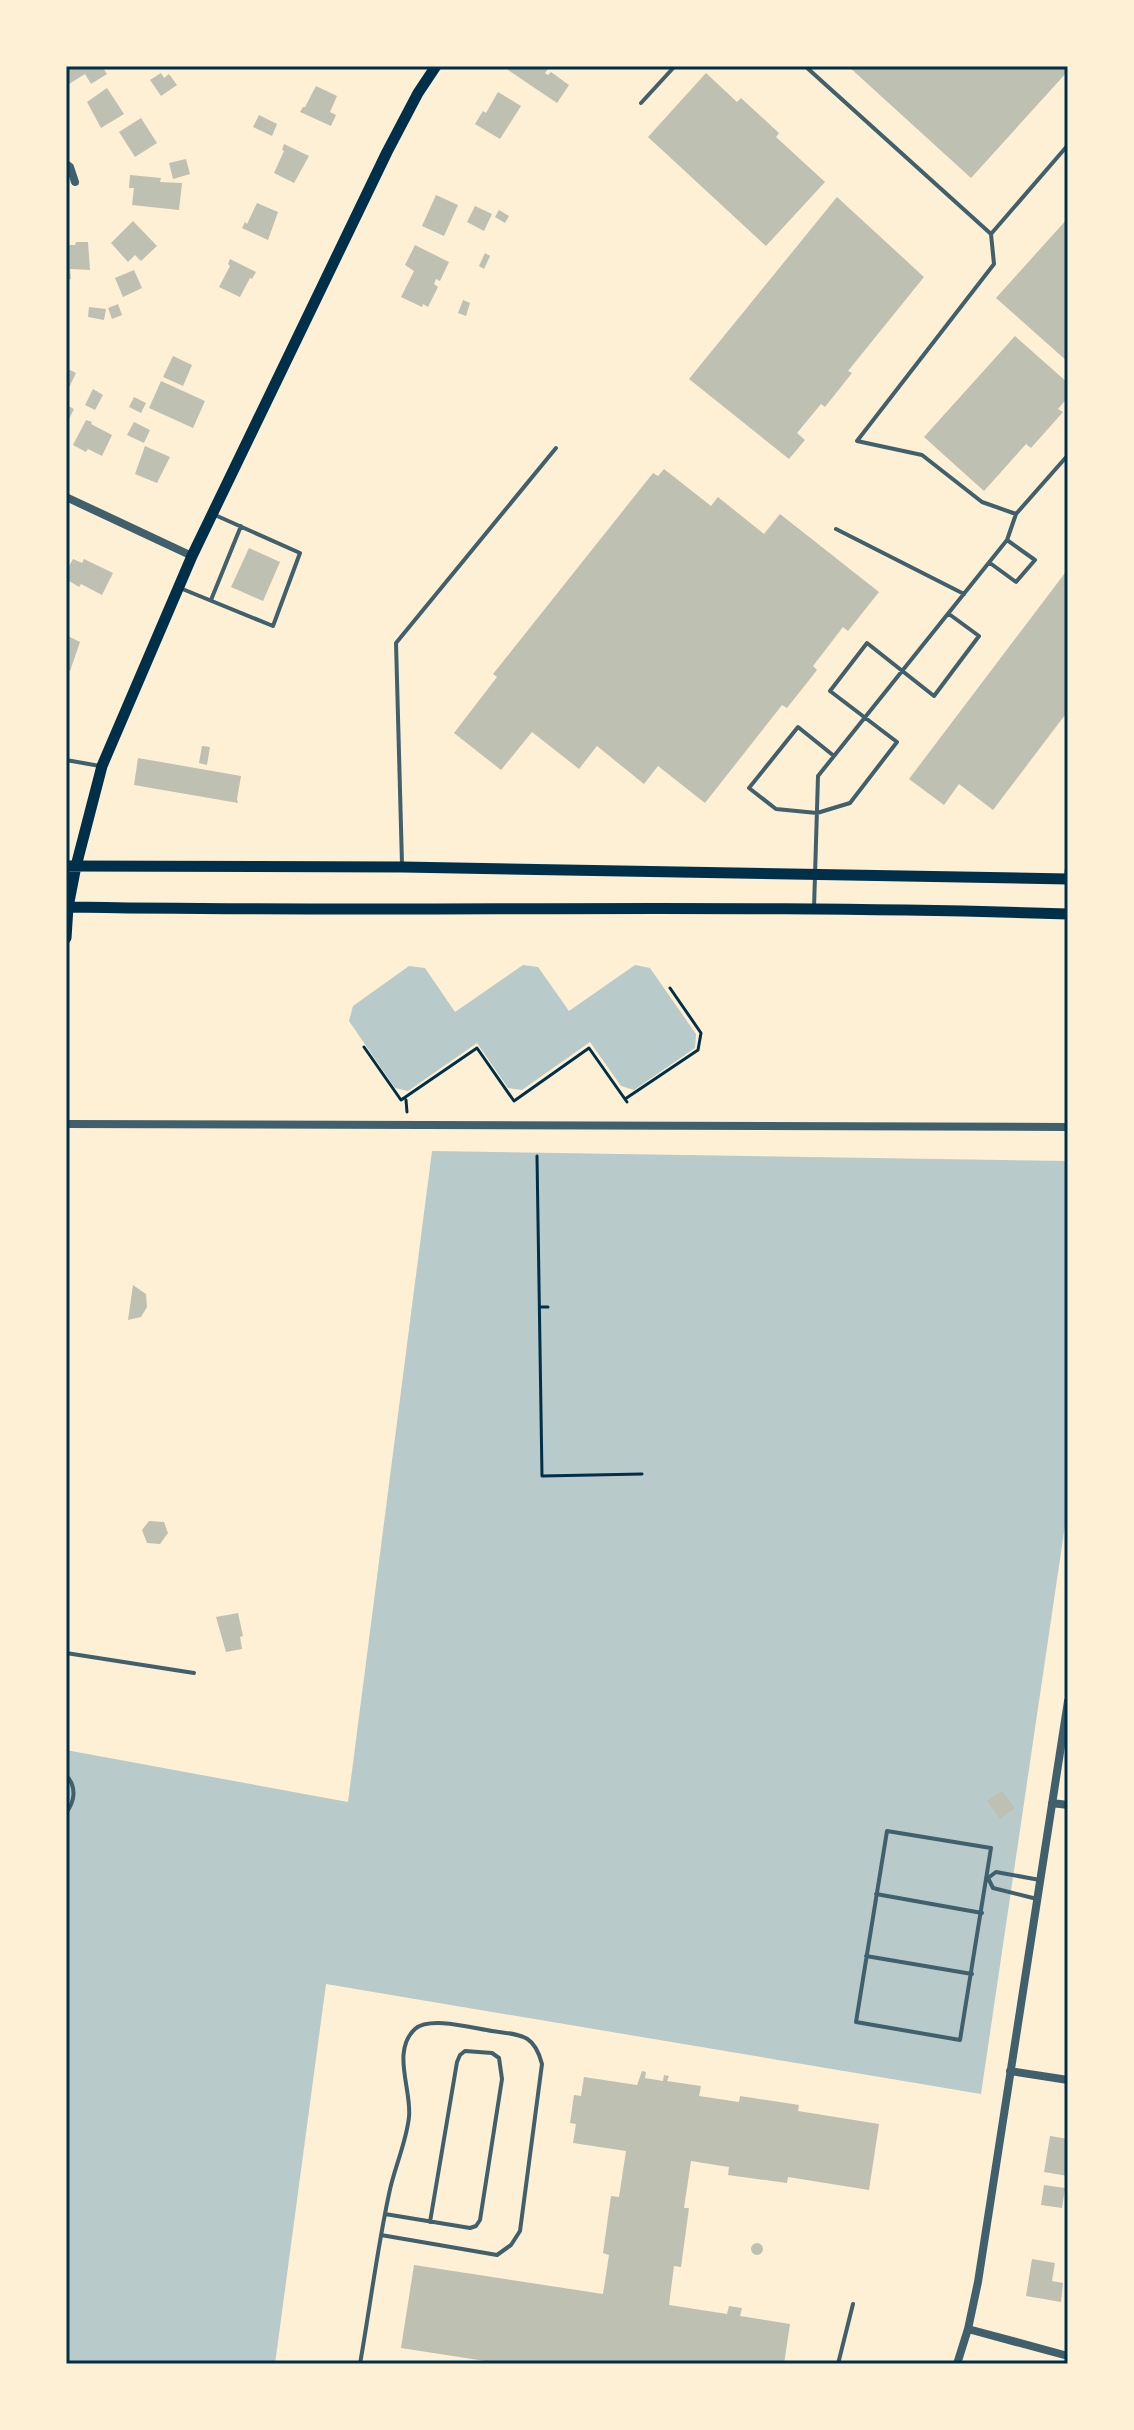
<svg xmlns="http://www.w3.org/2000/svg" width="1134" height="2430" font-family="Spectral,serif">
<rect width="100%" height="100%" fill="#fdf0d5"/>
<path fill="#b9caca" d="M523 965 538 967 569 1011 635 965 650 968 696 1034 695 1048 634 1090 621 1086 590 1042 522 1090 508 1088 477 1043 408 1091 395 1088 349 1021 353 1006 409 966 425 968 455 1012Z
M432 1151 1068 1161V1505L981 2094 326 1984 275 2364H66V1750L348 1802Z"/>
<path fill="#bec0b2" d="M66 66H102L107 74 91 84 85 74 69 84 66 80Z
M510 66H550L545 73 548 75 551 72 569 85 557 103 508 70Z
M848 66H1068V71L971 178Z
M161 73 164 78 169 74 177 85 161 96 150 80Z
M706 73 737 102 741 98 779 133 776 137 825 182 766 246 648 137Z
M316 86 337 96 330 112 336 115 331 126 300 112 303 107H305Z
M107 88 124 114 101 128 87 102Z
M498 92 521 106 500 139 475 124 483 111 486 113Z
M259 115 277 124 272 136 253 127Z
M141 118 157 143 135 157 119 132Z
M284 144 309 156 294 183 274 173 284 151 282 150Z
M186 159 190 174 173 179 169 163Z
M130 175 161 178 160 182 182 183 179 210 132 205 134 188H129Z
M436 195 458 205 444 236 422 226Z
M837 197 924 277 848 371 852 373 825 407 821 404 797 433 805 440 789 459 689 379Z
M257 203 278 212 268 240 242 228 245 222 247 224Z
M475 206 492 214 484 231 467 222Z
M499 210 509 216 505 223 495 217Z
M1068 218V362L996 298Z
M133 221 157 246 141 261 135 255 128 262 111 243Z
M76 242H88L90 270 70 269 71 279 66 280V245H75Z
M415 245 449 262 440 281 436 279 434 284 438 287 428 307 423 304 422 307 401 297 414 271 405 265Z
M485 253 490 256 484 269 479 266Z
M230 259 256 272 252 279 250 278 240 297 219 287 230 266 228 264Z
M134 270 142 288 123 297 115 278Z
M463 300 470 303 466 316 458 313Z
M118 304 122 315 112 319 108 308Z
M89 307 106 309 104 320 88 317Z
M1015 336 1068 383V397L1058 409 1063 412 1031 448 1026 444 984 491 924 437Z
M173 356 192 365 183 386 163 377Z
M66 368 76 373 66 394Z
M161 381 205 401 193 428 149 408Z
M93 389 103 395 95 410 85 405Z
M134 397 146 403 141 413 129 407Z
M68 406 74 409 66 425V409Z
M86 420 92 422 91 424 112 435 102 456 88 449 86 452 73 445Z
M134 422 150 430 144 443 127 435Z
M145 446 170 457 157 483 135 474Z
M664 469 711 506 718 497 764 534 780 514 879 592 848 631 843 627 813 666 817 670 787 708 782 705 705 803 658 766 644 784 597 746 579 769 532 732 501 770 454 733 497 677 493 674 653 473 658 476Z
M249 548 280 562 263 601 231 587Z
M73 559 82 563 84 559 113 573 102 595 81 584 79 587 66 579V572Z
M1068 569V711L993 810 959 784 944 805 909 779Z
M66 635 80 642 70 671 66 669Z
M202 746 210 747 207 765 199 763Z
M138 758 241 776 237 799 238 803 134 785Z
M133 1285 146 1294 147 1307 141 1317 128 1320Z
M149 1521 164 1522 168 1533 160 1544 147 1543 142 1530Z
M238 1613 243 1636 240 1637 242 1649 226 1652 216 1617Z
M1002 1791 1015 1808 1000 1819 987 1801Z
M642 2071 646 2072 645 2078 663 2081 664 2075 669 2076 667 2081 701 2086 699 2096 739 2102 740 2096 799 2105 798 2111 879 2124 869 2190 788 2177 787 2183 728 2175 729 2167 691 2161 684 2208H689L681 2267 674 2266 669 2305 727 2314 729 2306 742 2308 740 2316 790 2324 784 2364H484L485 2361 401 2348 414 2265 603 2294 609 2255 603 2253 611 2196 619 2197 626 2151 573 2143 576 2124 570 2123 574 2095 581 2096 584 2077 637 2085Z
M1050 2136 1068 2139V2176L1044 2172Z
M1044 2185 1065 2188 1062 2208 1041 2205Z
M751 2249a6 6 0 1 1 12 0a6 6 0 1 1-12 0Z
M1032 2259 1055 2263 1052 2281 1063 2283 1061 2302 1026 2296Z"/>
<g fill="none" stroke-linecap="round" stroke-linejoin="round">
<path stroke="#003049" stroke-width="3" d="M364 1047 401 1100 477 1048 514 1101 589 1048 627 1102
M625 1099 698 1050 701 1033 670 988
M406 1100 407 1112
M537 1156 542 1476 642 1474
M540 1307H548"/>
<path stroke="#3f606c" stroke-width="4" d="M805 66 991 234 994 264 857 441 922 455 982 502 1016 514
M641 103 675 66
M991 234 1068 145
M836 529 964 594
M990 563 1016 582 1035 560 1007 540
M180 588 273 626 300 553 215 515
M211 600 241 526
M834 756 798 727 749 788 776 809 817 813 850 803 897 742 830 691 867 643 934 696 979 636 949 614
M66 760 100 766
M402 864 396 643 556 448
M1066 876 1068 861
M814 908 818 776 1007 540 1016 514 1068 455
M66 1653 194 1673
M66 1775C77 1787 75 1801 66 1813
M887 1831 991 1848 960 2040 856 2022Z
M876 1894 982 1913
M1037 1899 993 1888 988 1878 996 1872 1040 1880
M866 1956 972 1974
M385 2214 470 2228 476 2226 480 2220 502 2079 499 2058 492 2053 465 2051 460 2055 457 2062 430 2222
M360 2364C370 2307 377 2250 389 2194 394 2168 406 2144 409 2117 412 2090 391 2051 415 2029 430 2016 472 2028 492 2031 520 2035 534 2033 542 2064L520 2231 511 2245 497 2255 381 2235
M838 2364 853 2304"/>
<path stroke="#3f606c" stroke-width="8" d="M66 164 70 167 75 182
M66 497 192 556
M66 1124 1068 1127
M1052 1803 1068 1805
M1010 2071 1068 2080
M968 2329 1068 2356
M957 2364 968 2329 978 2282 1068 1701"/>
<path stroke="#003049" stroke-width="11" d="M66 866 403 867 1068 879
M66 907C400 913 734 903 1068 914
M66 938 68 907 76 866 102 766 192 556 387 152 418 93 436 66"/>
</g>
<rect width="1134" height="2430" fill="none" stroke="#fdf0d5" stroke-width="136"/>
<rect x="68" y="68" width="998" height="2294" fill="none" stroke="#003049" stroke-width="3"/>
</svg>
